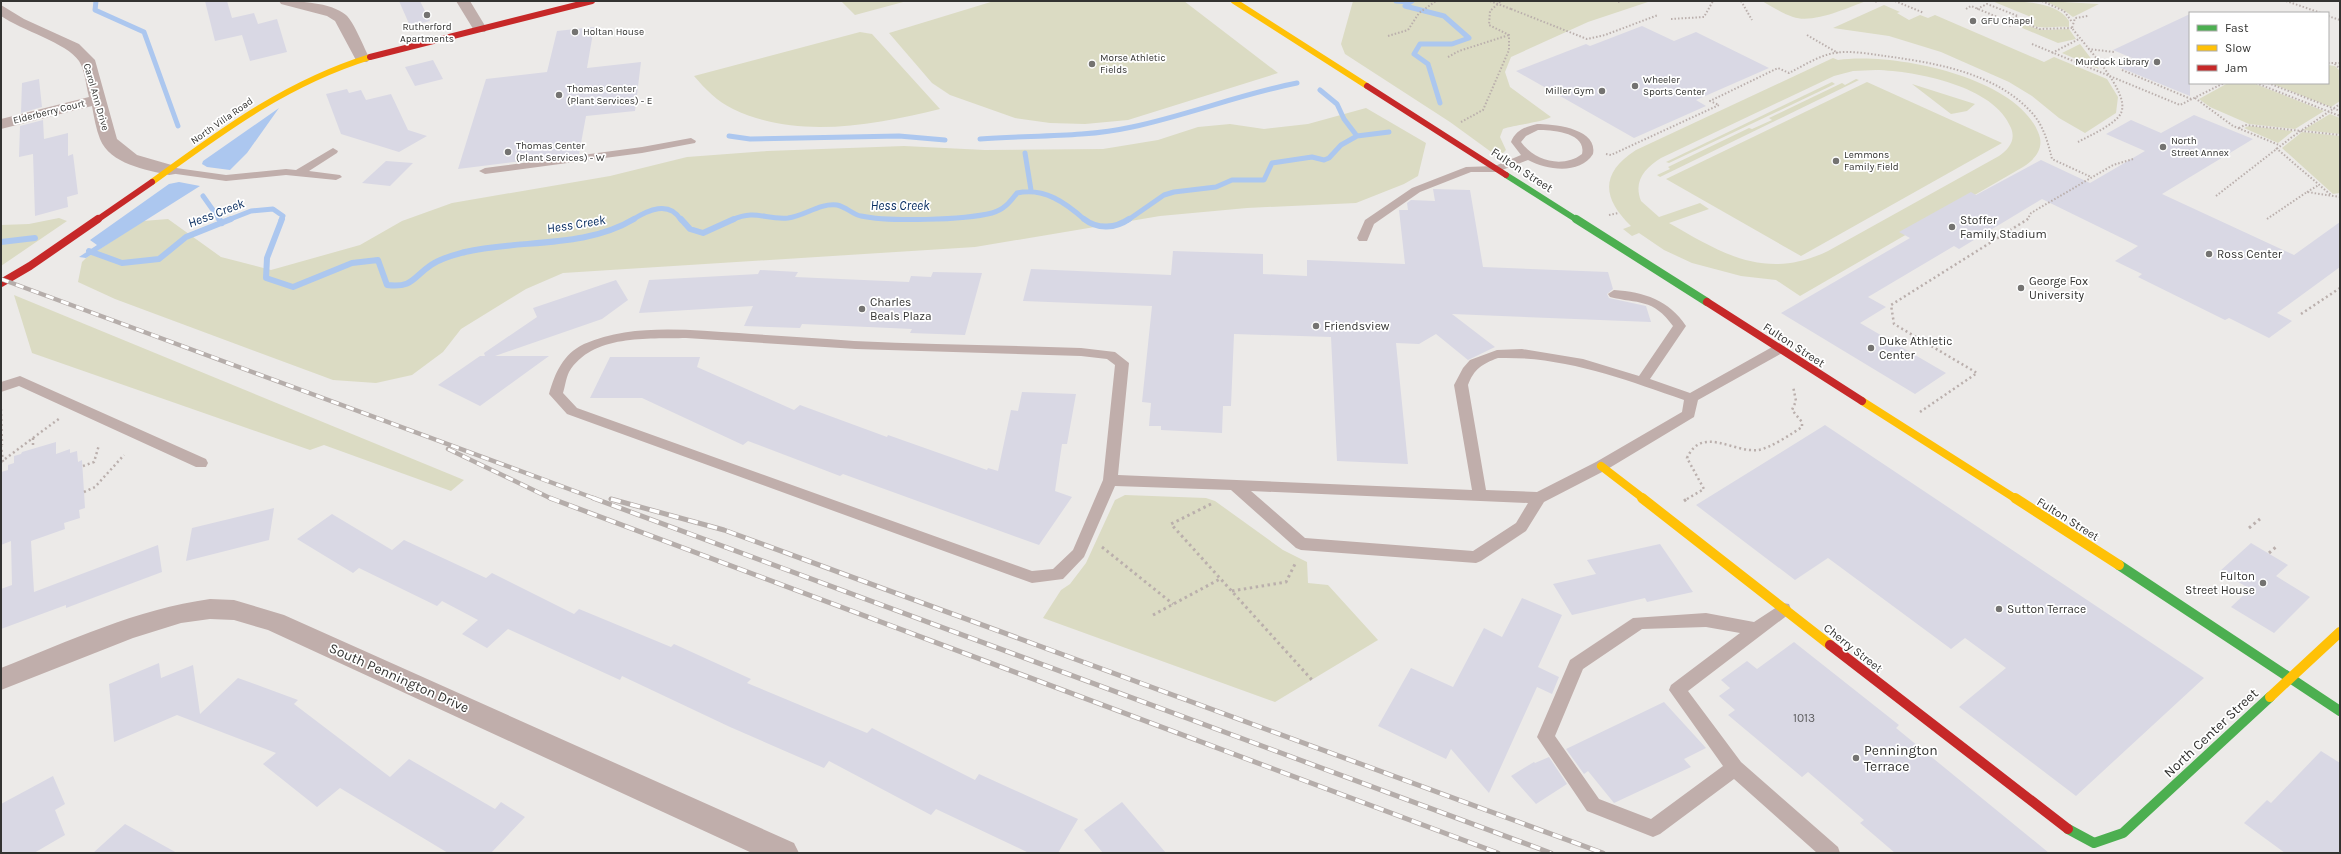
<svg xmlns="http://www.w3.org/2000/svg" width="2341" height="854" font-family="Karla,sans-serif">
<rect width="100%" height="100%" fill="#eceae8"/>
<path fill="#dbdbc3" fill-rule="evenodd" d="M841 1H907L855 15Z
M994 1H1184L1278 73 1128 120 1085 124 1050 123 1015 118 950 95 932 83 889 33Z
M1353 1H1651L1588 22 1511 57 1505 72 1510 87 1551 117C1543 122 1515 125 1503 129L1500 137 1506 150 1503 153 1494 154 1450 122 1345 54 1341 44Z
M1762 1H1866C1847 8 1813 24 1793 17 1782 13 1772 7 1762 1Z
M1992 1C2015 1 2057 0 2069 21V27C2053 26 2041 30 2027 24L2036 19Z
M2045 1 2099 4 2073 17 2065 11Z
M1884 5 1900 12 1897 13 1909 20 1920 15 1928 18 1935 15 2044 62 2054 57 2107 79 2118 97 2116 113 2085 133 2059 118 2032 96 2009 82 1941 52 1889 36 1833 28Z
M2025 25 2043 30 2069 29 2076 39 2058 43 2020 27Z
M860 32 872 34 940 109C874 125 797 140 733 109 718 102 705 89 694 76Z
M2080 44 2099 69 2062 53Z
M1833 58 1838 60C1892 52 2015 76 2038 132 2045 147 2036 159 2023 167L1800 296 1776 280 1741 276 1692 263 1664 250 1639 233 1632 236 1623 229 1631 226C1602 198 1600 173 1636 150ZM1876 70C1916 71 1995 86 2011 128 2016 140 2009 149 1999 156L1828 251C1766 281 1723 254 1669 223L1709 209 1700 203 1659 217 1641 201C1633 181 1645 168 1661 158L1834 76 1853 71Z
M2328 65 2335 66 2340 71V101L2331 107 2270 83H2328Z
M1856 79 1859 80 1660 177 1657 175 1670 169 1668 167 1749 128 1752 129 1772 120 1769 118 1842 83 1845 85Z
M1832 82 1835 84 1669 163 1666 162Z
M1867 82 2002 143 1801 256 1666 179Z
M2228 83H2253L2324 111 2295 129 2249 124 2210 107 2199 99Z
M1912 84 1975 104 1967 111 1951 114Z
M1366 108 1426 143 1418 176 1404 184 1356 203 1247 208 1160 216 975 247 563 273 526 289 461 329 443 352 412 375 376 383 333 380 115 299 78 282 82 262 86 258 143 221 168 219 221 257 271 270 360 245 402 221 452 203 610 176 687 157 767 151 904 146 985 150 1103 149 1158 140 1198 127 1230 124 1264 129 1308 124Z
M2330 114 2340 118V134L2303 130Z
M2249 126 2293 131 2278 143 2244 128Z
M2302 132 2340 136V193L2333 194 2282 148Z
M59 218 67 221 1 266V225L29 224Z
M14 295 464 480 451 491 324 445 310 450 32 353Z
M1125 495 1206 498 1215 501 1283 550 1307 562 1308 583 1328 585 1378 640 1275 702 1043 618 1061 590 1070 584 1086 563 1115 500Z"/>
<path fill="#acc7ef" d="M279 108 247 153 230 170 207 167 202 164 203 161Z
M179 182 200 186 86 258 79 257 97 245 90 240 169 184Z"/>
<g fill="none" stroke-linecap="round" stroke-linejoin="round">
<path stroke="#acc7ef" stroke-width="5" d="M96 1 95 10 144 32 178 126
M1396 1 1408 2
M1412 1 1405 6 1444 16 1469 38 1452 44H1420L1414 54 1428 64 1440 103
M1320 90 1337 104 1344 119 1357 136
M729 136 750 139 899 136 945 140
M980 139C1031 135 1082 138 1132 127 1188 115 1241 94 1297 83
M1025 153 1031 190
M203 196 220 220
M228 220 251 211 273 209 283 216 281 220
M632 220C648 210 669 200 681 220
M732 220C756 209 765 220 788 218 805 216 819 203 837 205 847 207 853 215 861 216 889 222 964 220 992 213 1004 210 1010 202 1017 193 1044 187 1066 203 1085 220
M1128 220 1164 195 1174 192 1216 187 1232 180H1264L1272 163 1312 157 1324 160 1329 158 1341 145 1357 136 1389 132"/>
<path stroke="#acc7ef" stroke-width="6" d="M219 219 222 223
M282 219 267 258 266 278 293 287 352 263 378 260 387 285C413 288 412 278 431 265 441 258 454 255 465 252 520 239 584 249 634 219
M681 219 690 229 703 233 734 219
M1084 219C1098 230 1116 228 1129 219
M1 242 35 238
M89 251 122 263 159 259 186 237 231 219"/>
</g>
<path fill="#d9d8e4" d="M205 1H227L232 18 254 13 258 24 277 19 287 52 250 61 242 35 215 41Z
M399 1H420L430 21 410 26Z
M2190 14V96L2116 66 2132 58 2113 50Z
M1642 26 1674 41 1696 32 1769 68 1696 100 1706 106 1634 138 1516 71 1586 44 1590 46Z
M594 27 587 68 641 62 635 111 586 116 579 154 458 169 486 79 547 72 557 31Z
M433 60 443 79 415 86 405 67Z
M39 79 42 107 21 113 22 83Z
M347 89 349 93 361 90 366 100 391 94 408 130 427 136 399 152 341 134 326 94Z
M2194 115 2253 139 2162 194 2294 255 2340 222V267L2277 313 2292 321 2269 338 2229 318 2225 320 2138 277 2142 274 2115 261 2138 246 2042 199 1959 249 1954 246 1868 297 1886 307 1860 323 1946 373 1915 394 1781 313 1910 238 1899 232 1971 192 1976 195 2041 160 2090 183 2145 151 2106 134 2131 120 2161 133Z
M43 120 44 139 68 133V156L73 154 78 194 67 197 68 207 35 216 33 154 19 157 20 126Z
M386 161 413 163 390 186 362 183Z
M1433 189 1470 190 1483 267 1608 272 1613 289 1607 294 1609 298 1646 306 1651 322 1452 314 1495 347 1468 360 1436 334 1419 344 1396 343 1408 464 1337 461 1331 337 1234 334 1231 406H1223L1222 433 1161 430V426H1149L1151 403 1142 402 1152 306 1023 301 1031 269 1171 275 1173 251 1263 254V274L1307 276V260L1405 264 1399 210H1408L1407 203 1411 200 1435 201Z
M760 270 798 272 795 277 909 282 911 276 931 277 933 272 982 273 965 335 910 333 912 329 802 324 800 328 744 326 753 306 639 313 649 280 758 274Z
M616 280 628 300 602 319 495 356H549L480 406 438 385 480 356H485L484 353 537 317 533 308Z
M610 357H700L697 367 794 410 800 405 887 437 888 435 987 470 988 468 998 471 1011 410 1018 411 1022 392 1076 394 1067 444H1062L1055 491 1072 497 1039 545 843 474 840 476 748 441 743 445 642 398H590Z
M1825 425 2204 678 2076 796 1959 707 2006 668 1965 638 1951 649 1828 558 1795 580 1696 505Z
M56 442V454L70 449V453L77 451 78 462 82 460 85 508 79 510 80 518 64 523 65 529 31 541 34 592 158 545 162 572 66 608V605L1 629V589L12 585 11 541 1 545V472L8 470V465L14 463V456L21 454 22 452Z
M274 508 269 540 186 561 192 528Z
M332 514 392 550 404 540 486 578 492 573 574 614 579 609 671 647 674 644 751 679 747 683 867 733 872 728 975 780 979 774 1078 819 1058 853H1029L936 809 931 815 829 761 824 768 730 727 622 676 620 680 508 629 487 648 462 634 478 620 442 601 437 606 359 568 353 573 297 539Z
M2251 543 2288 565 2276 576 2310 597 2274 633 2231 607 2250 589 2220 571Z
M1660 544 1693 592 1647 602 1645 598 1572 615 1553 584 1596 574 1587 560Z
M1522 598 1562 615 1538 667 1559 677 1552 694 1537 687 1489 793 1451 749 1446 759 1378 726 1411 668 1453 687 1484 628 1502 637Z
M1794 642 1899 725 1896 728 2049 853H1895L1860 823 1864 820 1808 772 1802 777 1728 715 1735 710 1719 696 1730 688 1721 680 1747 661 1757 669Z
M159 663 161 678 193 665 200 714 238 678 298 700 294 704 390 777 409 759 495 809 501 802 525 817 491 853H448L340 788 317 807 263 764 276 753 177 715 114 742 109 684Z
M1664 702 1706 748 1684 759 1691 767 1614 803 1588 771 1584 774 1566 749Z
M2321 751 2340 763V853H2285L2244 823 2267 800 2271 803Z
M1549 757 1567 784 1536 804 1511 776 1534 762 1535 763Z
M53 776 65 804 55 810 65 835 34 853H1V804Z
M1122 802 1166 853H1103L1084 830Z
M125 824 177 853H93Z"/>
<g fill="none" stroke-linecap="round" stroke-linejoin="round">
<path stroke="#baafac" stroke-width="2" stroke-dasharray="1.5 2" stroke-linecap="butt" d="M1741 1 1752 20
M1876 1 1877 4
M1895 1 1924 13
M2042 1 2064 11 2072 22
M2286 1 2321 13
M1618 2 1622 1
M1511 9 1587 39 1605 35 1658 15
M1966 9 1971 6 2014 24 2009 26
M1977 9 1987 4 2018 16 2008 21
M2328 16 2340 20
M1671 19 1704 17 1713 1
M2013 19 2040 29 2072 28
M1807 35 1838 53
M1388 36 1408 30 1419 13 1436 1
M2032 44 2180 105 2224 83
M2088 49 2114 52
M2052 53 2079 39
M1448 57 1459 51 1509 35
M2328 63H2334
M2340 63H2334L2340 69
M2122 70 2191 99
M2256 83 2340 116
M2268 83 2340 111
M2195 98 2233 126 2279 145
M1461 122 1483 110 1509 50V35L1489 25 1490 11 1501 1
M2239 128 2245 125 2340 135
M2078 142C2089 136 2116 124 2121 113 2131 92 2084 45 2072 28L2075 18 2088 16
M2276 148 2331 195
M1606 154 1611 155 1719 105 1710 101 1778 68 1789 73C1803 66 1818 56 1834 53 1850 50 1869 54 1885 56 1936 63 1997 73 2033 114 2044 127 2048 143 2052 159L2091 177
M2307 192 2319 185
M2216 196 2292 137 2340 104
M1609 215 1618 213
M2267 219 2307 192 2340 197
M2027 220 2031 213 2113 165 2133 159"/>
<path stroke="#baafac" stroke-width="2.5" stroke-dasharray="2 3" stroke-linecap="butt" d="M2301 314 2340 288
M1 409 2 445
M1920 412 1977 373 1894 324 1891 305 2028 219
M33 438 60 418
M1 445 3 462
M1 462 33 438V448
M83 466 94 462 99 445
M84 492 95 487 124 455
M1687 499 1704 489 1687 458C1702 425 1733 453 1758 450 1769 449 1793 433 1802 427V422L1792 410 1796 401 1793 386"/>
<path stroke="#baafac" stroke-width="3" stroke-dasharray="2.5 3.5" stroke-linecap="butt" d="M1684 501 1688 498
M1211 504 1171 524 1312 680
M2249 528 2260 519
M1102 547 1173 604
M2269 553 2276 547
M1232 591 1286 582 1296 562
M1153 615 1220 579"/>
<path fill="#c0aeab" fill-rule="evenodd" d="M1537 124C1553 124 1598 128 1593 154 1580 175 1547 170 1528 160L1497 172H1471L1420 192 1374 224 1367 241H1359L1357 238 1365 220 1412 188 1466 167 1495 166 1521 155 1511 142C1516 130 1525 127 1537 124ZM1538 130C1551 130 1587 132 1582 154 1564 168 1535 162 1521 142L1526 136Z
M691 138 696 141 695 143 642 153 485 174 479 171 485 168 642 147Z
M333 148 338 151 337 153 309 171 340 175 342 177 336 180 286 175 226 181 169 173 163 170 169 167 226 175 286 169 296 170Z
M1614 290C1644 292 1669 300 1686 326L1650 379 1690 393 1774 346H1784L1786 349 1784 352 1698 400 1694 417 1606 470 1544 502 1526 531 1481 561 1476 563 1301 550 1296 548 1231 490 1115 486 1084 557 1063 579 1032 583 567 414 549 394C555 373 563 354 584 344 631 323 689 330 739 333 778 336 816 338 854 341 930 345 1005 345 1081 348L1115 352 1129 363 1118 475 1472 490 1454 385 1463 368 1470 360 1497 350 1522 349 1583 359 1639 376 1673 326C1653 298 1638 304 1610 297L1608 294ZM686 338 856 349 1081 356 1107 359 1115 365 1103 480 1073 550 1053 569 1032 571 577 408 563 393C565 387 566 378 569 372 592 334 648 339 686 338ZM1498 358C1563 356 1624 379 1684 400L1682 412 1596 462 1537 492 1486 490 1468 385C1474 369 1482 364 1498 358ZM1251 491 1528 503 1516 523 1473 551 1305 538Z
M20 376 206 459 208 463 206 467H196L19 386 1 392V382Z
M1783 603 1789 604 1791 609 1789 614 1688 691 1741 762 1838 847 1840 853H1817L1734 779 1660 834 1653 837 1587 811 1537 737 1570 660 1633 618 1706 613 1754 622ZM1706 627 1740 633 1671 685 1669 690 1723 766 1651 819 1599 799 1555 736 1583 669 1642 629Z"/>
<path fill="#c0aeab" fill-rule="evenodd" d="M279 1C297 1 331 2 346 15 354 22 364 48 370 59L367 62H357L335 21 327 16 281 4Z
M456 1H470L487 29 485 32H475Z
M1 5 24 19 79 44 95 60 117 139 137 155 175 166 178 170 175 174 169 175C146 170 110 164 100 139 96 129 94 117 92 106L1 129V119L89 97C86 86 85 70 79 61 67 43 21 30 1 16Z
M210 599 234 600 284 615 794 843 799 853H752L268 630 234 620 210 619 181 623 133 638 1 690V668C69 641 137 609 210 599Z"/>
<path stroke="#4caf50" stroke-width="6" d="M1506 175 1577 220"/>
<path stroke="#4caf50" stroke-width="8" d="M1576 219 1707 302"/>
<path stroke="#4caf50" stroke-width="10" d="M2119 565 2340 711
M2068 829 2094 843 2123 833 2270 697"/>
<path stroke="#ffc107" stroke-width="6" d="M1234 1 1367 86
M152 182C222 131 286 83 370 57"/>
<path stroke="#ffc107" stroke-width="8" d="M1862 401 2016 499
M1601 466 1644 499"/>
<path stroke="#ffc107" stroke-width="10" d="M1642 498 1830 645
M2015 498 2119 565
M2270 697 2340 632"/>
<path stroke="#c62828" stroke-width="6" d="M370 57 592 1
M1367 86 1506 175
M97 220 152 182"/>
<path stroke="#c62828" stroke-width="8" d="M1 283 30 266 98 219
M1707 302 1862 401"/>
<path stroke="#c62828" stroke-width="10" d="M1830 645 2068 829"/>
<g stroke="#b5adaa" stroke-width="4.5">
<path id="rail-far1" d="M1 279 596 499
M448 449 552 499"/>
</g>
<g stroke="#b5adaa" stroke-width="5">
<path id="rail" d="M550 498 1498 853
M593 498 1551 853
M611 499 724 530 1603 853"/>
</g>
<use href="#rail-far1" stroke="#fff" stroke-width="3" stroke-dasharray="8" stroke-linecap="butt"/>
<use href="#rail" stroke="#fff" stroke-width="3.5" stroke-dasharray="10" stroke-linecap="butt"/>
<path stroke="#baafac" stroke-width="2" stroke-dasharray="1.5 2" stroke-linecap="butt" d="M1490 1 1511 9"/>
</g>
<g fill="#747371" stroke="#fff" stroke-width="1.5">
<circle cx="427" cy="15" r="4"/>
<circle cx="1973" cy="21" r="4"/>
<circle cx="575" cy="32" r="4"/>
<circle cx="2157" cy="62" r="4"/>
<circle cx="1092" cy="64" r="4"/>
<circle cx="1635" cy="86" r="4"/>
<circle cx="1602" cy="91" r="4"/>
<circle cx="559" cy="95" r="4"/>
<circle cx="2163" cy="147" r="4"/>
<circle cx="508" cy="152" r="4"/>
<circle cx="1836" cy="161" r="4"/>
<circle cx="1952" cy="227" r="4"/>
<circle cx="2209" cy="254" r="4"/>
<circle cx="2021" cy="288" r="4"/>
<circle cx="862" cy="309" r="4"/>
<circle cx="1316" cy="326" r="4"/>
<circle cx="1871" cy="348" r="4"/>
<circle cx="2263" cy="583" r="4"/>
<circle cx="1999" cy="609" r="4"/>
<circle cx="1856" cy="758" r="4"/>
</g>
<g text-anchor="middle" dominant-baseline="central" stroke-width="3.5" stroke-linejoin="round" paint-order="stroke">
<g font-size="10" fill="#333331" stroke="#fff" text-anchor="start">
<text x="1981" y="21">GFU Chapel</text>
<text x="427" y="27" text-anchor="middle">Rutherford<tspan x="427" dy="12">Apartments</tspan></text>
<text x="583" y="32">Holtan House</text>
<text x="1100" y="58">Morse Athletic<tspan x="1100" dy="12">Fields</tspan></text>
<text x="2149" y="62" text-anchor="end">Murdock Library</text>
<text x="1643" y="80">Wheeler<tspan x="1643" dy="12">Sports Center</tspan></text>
<text x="567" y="89">Thomas Center<tspan x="567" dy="12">(Plant Services) - E</tspan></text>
<text x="1594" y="91" text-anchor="end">Miller Gym</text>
<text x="2171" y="141">North<tspan x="2171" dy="12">Street Annex</tspan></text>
<text x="516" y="146">Thomas Center<tspan x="516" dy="12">(Plant Services) - W</tspan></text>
<text x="1844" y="155">Lemmons<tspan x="1844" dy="12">Family Field</tspan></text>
</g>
<g font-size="10" fill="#333331" stroke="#fff">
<text transform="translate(96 97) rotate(74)">Carol Ann Drive</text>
<text transform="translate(49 112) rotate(-14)">Elderberry Court</text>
<text transform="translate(222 121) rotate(-35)">North Villa Road</text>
</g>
<g font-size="12" fill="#333331" stroke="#fff">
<text transform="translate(1522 170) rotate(33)">Fulton Street</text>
<text transform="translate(1794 345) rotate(33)">Fulton Street</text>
<text transform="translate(2068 519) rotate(32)">Fulton Street</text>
<text transform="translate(1853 648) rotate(38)">Cherry Street</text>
</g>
<g font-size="12" fill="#333331" stroke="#fff" text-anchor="start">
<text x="1960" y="220">Stoffer<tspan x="1960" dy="14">Family Stadium</tspan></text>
<text x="2217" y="254">Ross Center</text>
<text x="2029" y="281">George Fox<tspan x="2029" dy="14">University</tspan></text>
<text x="870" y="302">Charles<tspan x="870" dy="14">Beals Plaza</tspan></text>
<text x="1324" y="326">Friendsview</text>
<text x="1879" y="341">Duke Athletic<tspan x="1879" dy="14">Center</tspan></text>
<text x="2255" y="576" text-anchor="end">Fulton<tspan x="2255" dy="14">Street House</tspan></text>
<text x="2007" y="609">Sutton Terrace</text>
</g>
<g font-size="12" fill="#5c5c5e">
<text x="1804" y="718">1013</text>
</g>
<g font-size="13" font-style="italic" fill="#0a2f62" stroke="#fff">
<text x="900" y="205">Hess Creek</text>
<text transform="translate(216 213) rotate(-21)">Hess Creek</text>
<text transform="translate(576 224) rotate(-9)">Hess Creek</text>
</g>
<g font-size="14" fill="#333331" stroke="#fff">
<text transform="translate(399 678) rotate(24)">South Pennington Drive</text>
<text transform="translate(2211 733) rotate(-43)">North Center Street</text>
</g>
<g font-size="14" fill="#333331" stroke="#fff" text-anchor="start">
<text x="1864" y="750">Pennington<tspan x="1864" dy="16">Terrace</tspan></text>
</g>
</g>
<rect width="2341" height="854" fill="none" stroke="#333331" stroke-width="4"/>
<rect x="2189" y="12" width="140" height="72" fill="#ffffff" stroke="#adadad"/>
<rect x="2197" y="25" width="20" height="6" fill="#4caf50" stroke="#adadad"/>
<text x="2225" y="32" font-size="12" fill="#333331">Fast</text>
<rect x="2197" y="45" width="20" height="6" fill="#ffc107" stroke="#adadad"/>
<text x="2225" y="52" font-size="12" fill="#333331">Slow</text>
<rect x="2197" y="65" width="20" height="6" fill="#c62828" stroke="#adadad"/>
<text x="2225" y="72" font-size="12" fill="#333331">Jam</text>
</svg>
